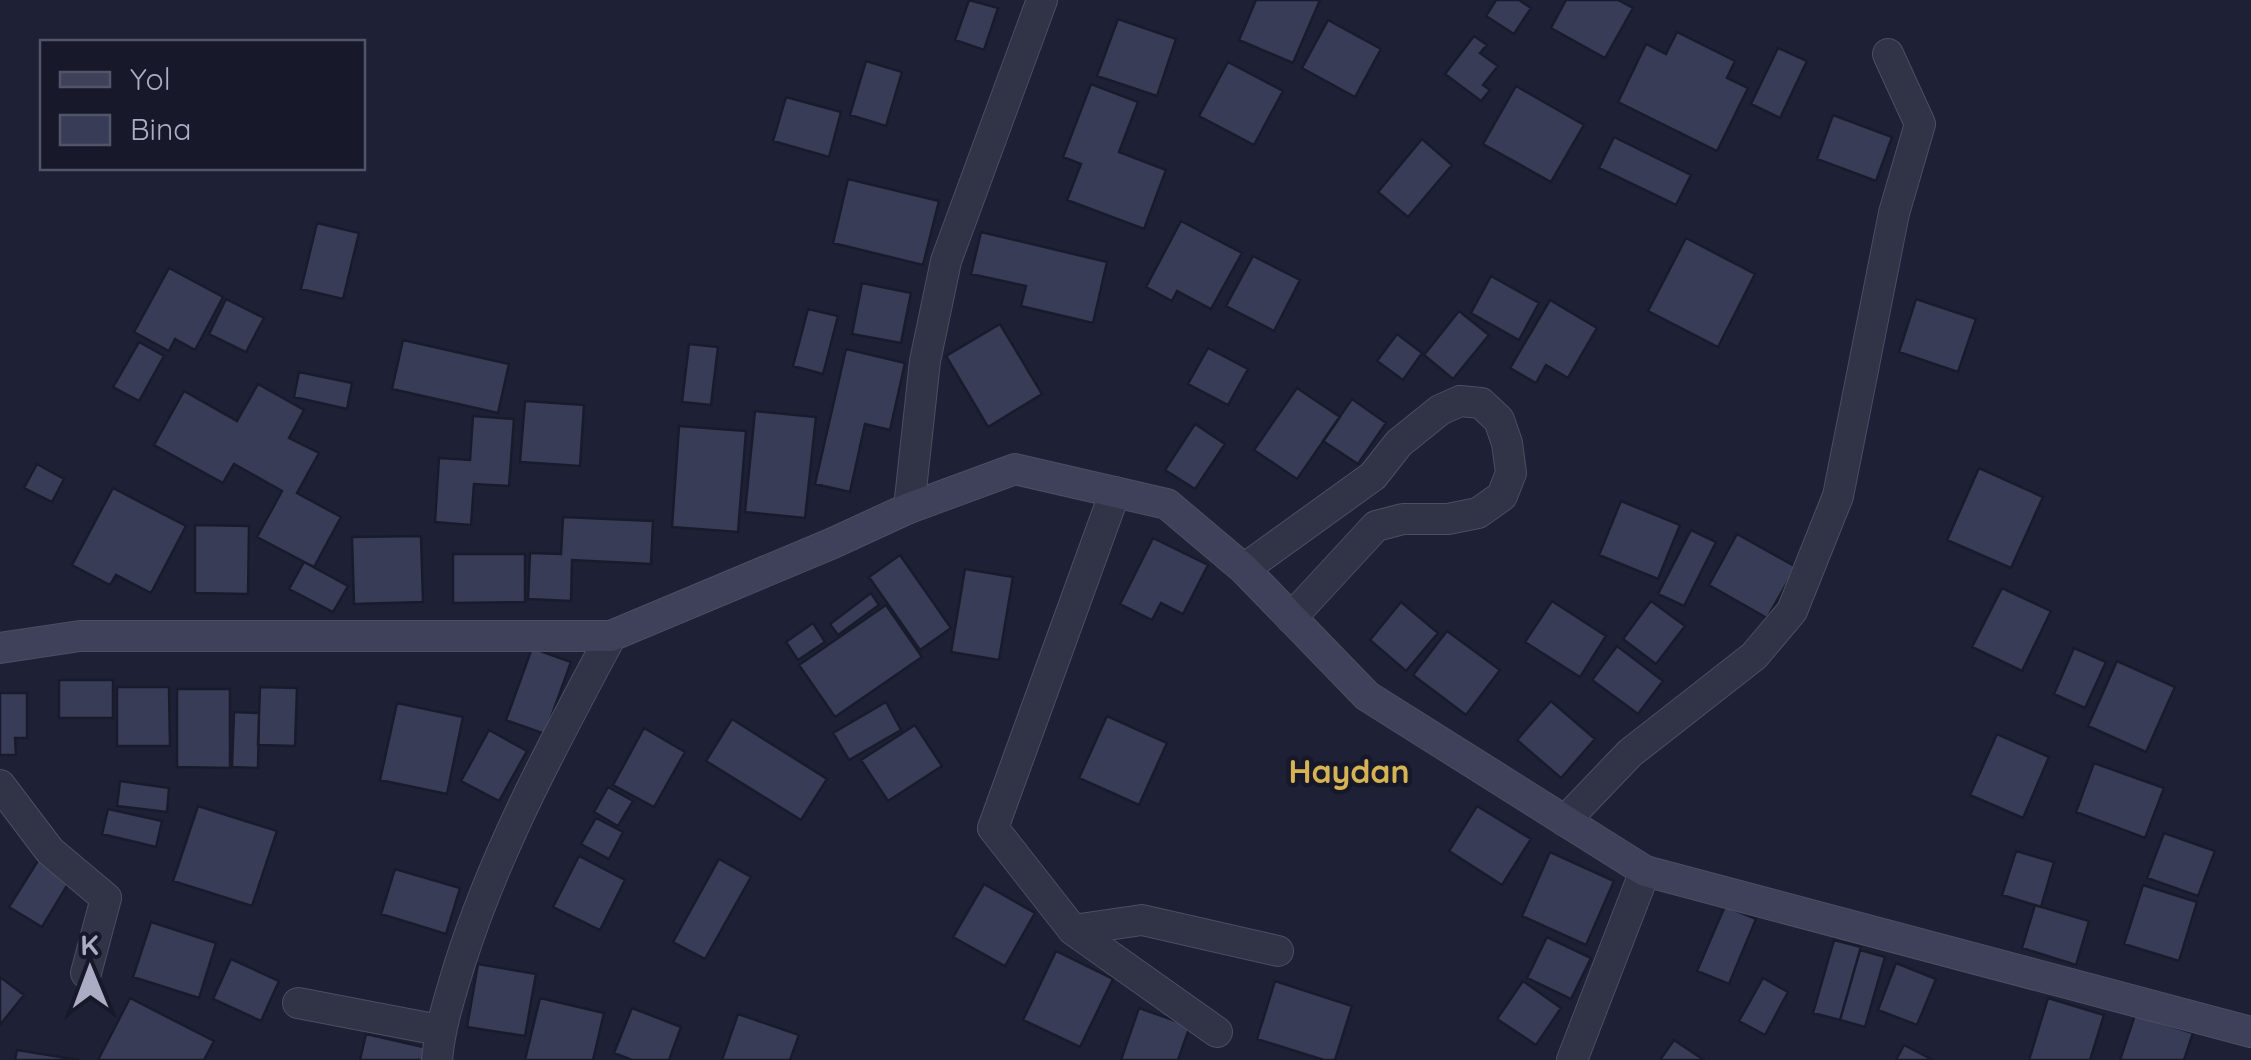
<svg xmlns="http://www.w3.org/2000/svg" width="2251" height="1060" font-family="Quicksand,sans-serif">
<rect width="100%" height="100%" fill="#1e2136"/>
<path fill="#393c56" stroke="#191b2d" stroke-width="2.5" d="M969 0 998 8 984 50 955 40Z
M1256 0H1320L1293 63 1239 40Z
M1496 0H1519L1531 8 1514 34 1486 16Z
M1566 0H1618L1633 8 1605 58 1551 28Z
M1118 19 1176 39 1157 96 1097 76Z
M1328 20 1381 49 1355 97 1302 68Z
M1677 32 1735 61 1727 78 1748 88 1717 151 1618 102 1646 44 1666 54Z
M1474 36 1487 45 1480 53 1498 66 1483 85 1490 90 1481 101 1445 74Z
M1778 48 1807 61 1780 118 1751 104Z
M866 61 902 72 886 126 850 115Z
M1228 62 1283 91 1254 145 1199 116Z
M1091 84 1138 102 1119 152 1166 170 1144 229 1067 200 1081 164 1063 157Z
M1516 86 1584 125 1551 182 1483 144Z
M786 97 841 112 829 157 773 141Z
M1833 115 1892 137 1876 181 1817 159Z
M1614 137 1691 175 1676 205 1599 168Z
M1422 139 1452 165 1408 217 1378 192Z
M848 179 939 201 923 265 833 243Z
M1181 221 1242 253 1211 309 1177 291 1172 301 1146 287Z
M317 223 359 233 343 299 301 289Z
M981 232 1107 262 1093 323 1021 306 1026 286 971 274Z
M1686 238 1755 274 1718 347 1648 311Z
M1253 256 1300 280 1274 331 1226 306Z
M169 268 223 297 195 350 175 339 169 351 134 332Z
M1491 276 1539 303 1519 340 1471 313Z
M862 283 911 293 901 343 852 334Z
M226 299 264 318 246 352 209 334Z
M1916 299 1976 319 1958 372 1899 352Z
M1550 300 1597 328 1568 378 1546 365 1536 383 1510 368Z
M808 309 838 316 823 374 793 366Z
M1459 311 1489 335 1453 379 1424 355Z
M1000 324 1042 394 988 427 946 356Z
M1397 334 1422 353 1403 380 1377 361Z
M403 340 509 364 498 413 392 389Z
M139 342 164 356 139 401 113 387Z
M689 344 718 347 711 405 682 402Z
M1208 348 1248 369 1228 405 1188 384Z
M846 349 905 363 890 430 865 424 850 492 815 484Z
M299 372 352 383 347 409 294 397Z
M258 384 304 410 289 438 319 453 297 493 341 517 314 567 257 537 282 491 234 464 223 483 154 445 184 391 237 421Z
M1297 388 1340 417 1297 479 1254 450Z
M1352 399 1386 423 1358 464 1323 441Z
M525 401 584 405 580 466 520 462Z
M755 411 816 417 805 518 745 512Z
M473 416 514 419 509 486 474 484 471 525 435 522 439 458 470 460Z
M1195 424 1225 444 1195 489 1165 470Z
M679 426 746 431 738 532 672 527Z
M37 464 64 479 52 502 24 488Z
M1979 468 2043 497 2011 568 1947 540Z
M113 488 186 526 151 593 116 575 110 585 72 565Z
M1621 501 1680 525 1658 579 1599 555Z
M563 517 653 521 651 564 572 560 571 601 528 599 530 553 561 554Z
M195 525 249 526 248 594 195 593Z
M1691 530 1716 542 1684 606 1658 594Z
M1737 534 1796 567 1767 618 1709 585Z
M421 536 423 602 354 604 352 537Z
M1153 538 1208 565 1183 614 1161 603 1152 620 1120 604Z
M453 554H525V602L453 603Z
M900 555 951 628 920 650 869 577Z
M304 562 348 586 333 612 289 589Z
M965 569 1013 577 999 660 951 652Z
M2002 588 2051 611 2022 671 1972 647Z
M871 593 879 605 838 635 830 624Z
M1552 601 1606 636 1580 677 1525 642Z
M1651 601 1685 626 1656 664 1623 639Z
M1401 602 1438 633 1406 671 1370 640Z
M886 605 922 657 835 717 799 665Z
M813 623 825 642 798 660 786 642Z
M1447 631 1500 670 1466 715 1413 675Z
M1617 646 1663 681 1638 714 1592 680Z
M532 648 571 662 545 734 506 720Z
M2074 648 2106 662 2085 708 2054 694Z
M2117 661 2175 687 2146 752 2088 726Z
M59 680H113V718H59Z
M117 687H169L170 746H117Z
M260 687 297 688 295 746 258 745Z
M177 689H230V768L177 767Z
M0 693H27V738H15L16 755H0Z
M1551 701 1595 739 1561 778 1517 740Z
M886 702 901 730 849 760 833 733Z
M397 703 463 717 447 794 380 780Z
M234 712 259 713 258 768 232 767Z
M1107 716 1167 743 1139 805 1079 778Z
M732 719 827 779 801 820 706 761Z
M915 725 942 766 888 801 861 760Z
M644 728 685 752 654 807 613 785Z
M489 730 527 751 499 801 461 781Z
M1997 734 2049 757 2023 818 1970 795Z
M2094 763 2164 788 2145 838 2076 812Z
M120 781 169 788 167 812 117 806Z
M608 787 633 801 618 826 594 812Z
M198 806 277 831 252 906 173 881Z
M1477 806 1531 839 1502 885 1449 851Z
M108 809 162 821 156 847 102 834Z
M596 818 623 832 609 859 581 844Z
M2164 833 2215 851 2198 896 2147 878Z
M2016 851 2054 862 2041 907 2002 895Z
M1550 852 1614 881 1586 945 1522 916Z
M579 856 625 880 600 930 553 907Z
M39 859 71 879 42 927 9 907Z
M719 859 751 877 705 959 673 942Z
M395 869 460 888 446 934 381 914Z
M984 884 1035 913 1005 966 953 937Z
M2143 885 2197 902 2179 961 2124 944Z
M2035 905 2089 921 2076 965 2022 948Z
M1725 906 1756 919 1729 984 1697 971Z
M151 922 216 943 199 998 133 977Z
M1547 937 1591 958 1571 999 1527 978Z
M1834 940 1861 947 1840 1020 1813 1013Z
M1860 950 1885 957 1865 1027 1840 1020Z
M1056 951 1113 979 1080 1047 1023 1020Z
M231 959 279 981 261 1021 213 999Z
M1896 963 1936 979 1917 1025 1878 1010Z
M478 964 536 974 525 1036 467 1027Z
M0 977 24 995 0 1025Z
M1763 978 1788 992 1765 1035 1739 1021Z
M1275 981 1352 1006 1335 1060H1324L1257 1039Z
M1523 981 1561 1008 1536 1045 1497 1019Z
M130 998 214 1041 204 1060H98Z
M540 998 604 1013 593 1060H525Z
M2048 998 2104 1015 2090 1060H2029Z
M632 1008 681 1027 669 1060H632L614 1053Z
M1139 1008 1190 1026 1178 1060H1121Z
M738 1014 799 1035 790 1060H722Z
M2135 1015 2193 1033 2184 1060H2120Z
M366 1034 432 1049 429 1060H360Z
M1674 1040 1704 1060H1660Z
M1904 1045 1933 1060H1896Z
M17 1050 79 1060H15Z"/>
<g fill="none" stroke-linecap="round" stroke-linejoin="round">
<g stroke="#4c4e62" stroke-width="32">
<path id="street" d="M1115 492 993 828 1073 930 1217 1032
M909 508 925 361 946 261 1042 0
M1244 569 1373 476 1399 443 1440 410 1460 401 1481 403 1499 420 1507 443 1511 473 1502 496 1478 513 1448 519H1403L1376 526 1291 618
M0 785 50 851 106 898 86 973
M1565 821 1630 753 1754 656 1792 611 1838 496 1894 213 1920 124 1888 54
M1073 930 1142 920 1278 951
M298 1003 439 1030
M437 1060C440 1026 450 996 460 963 497 847 554 743 611 636
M1572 1060 1645 871"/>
</g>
<g stroke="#4c4e62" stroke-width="32">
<path id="secondary" d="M0 648 80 636H611L833 543 909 508 1015 469 1167 504 1244 569 1367 696 1645 871 2251 1032"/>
</g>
<use href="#street" stroke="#313447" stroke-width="30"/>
<use href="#secondary" stroke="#3f415a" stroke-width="30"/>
</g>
<g text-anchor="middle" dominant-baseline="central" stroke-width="9" stroke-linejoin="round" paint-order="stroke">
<g font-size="32" font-weight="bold" fill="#d7b453" stroke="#17192b">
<text x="1349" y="771">Haydan</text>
</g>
</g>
<rect x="40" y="40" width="325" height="130" fill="#17192b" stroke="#525468" stroke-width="2.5"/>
<rect x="60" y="72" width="50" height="15" fill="#3f415a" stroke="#525468" stroke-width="2.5"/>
<text x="130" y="90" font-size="30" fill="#abadc4">Yol</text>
<rect x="60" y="115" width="50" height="30" fill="#393c56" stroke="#525468" stroke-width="2.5"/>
<text x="130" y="140" font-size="30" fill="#abadc4">Bina</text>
<g transform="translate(90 970) rotate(359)" stroke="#17192b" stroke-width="8" paint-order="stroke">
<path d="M0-8L18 38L0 25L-18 38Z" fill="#abadc4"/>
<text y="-15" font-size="28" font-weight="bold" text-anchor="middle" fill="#abadc4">K</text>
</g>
</svg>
